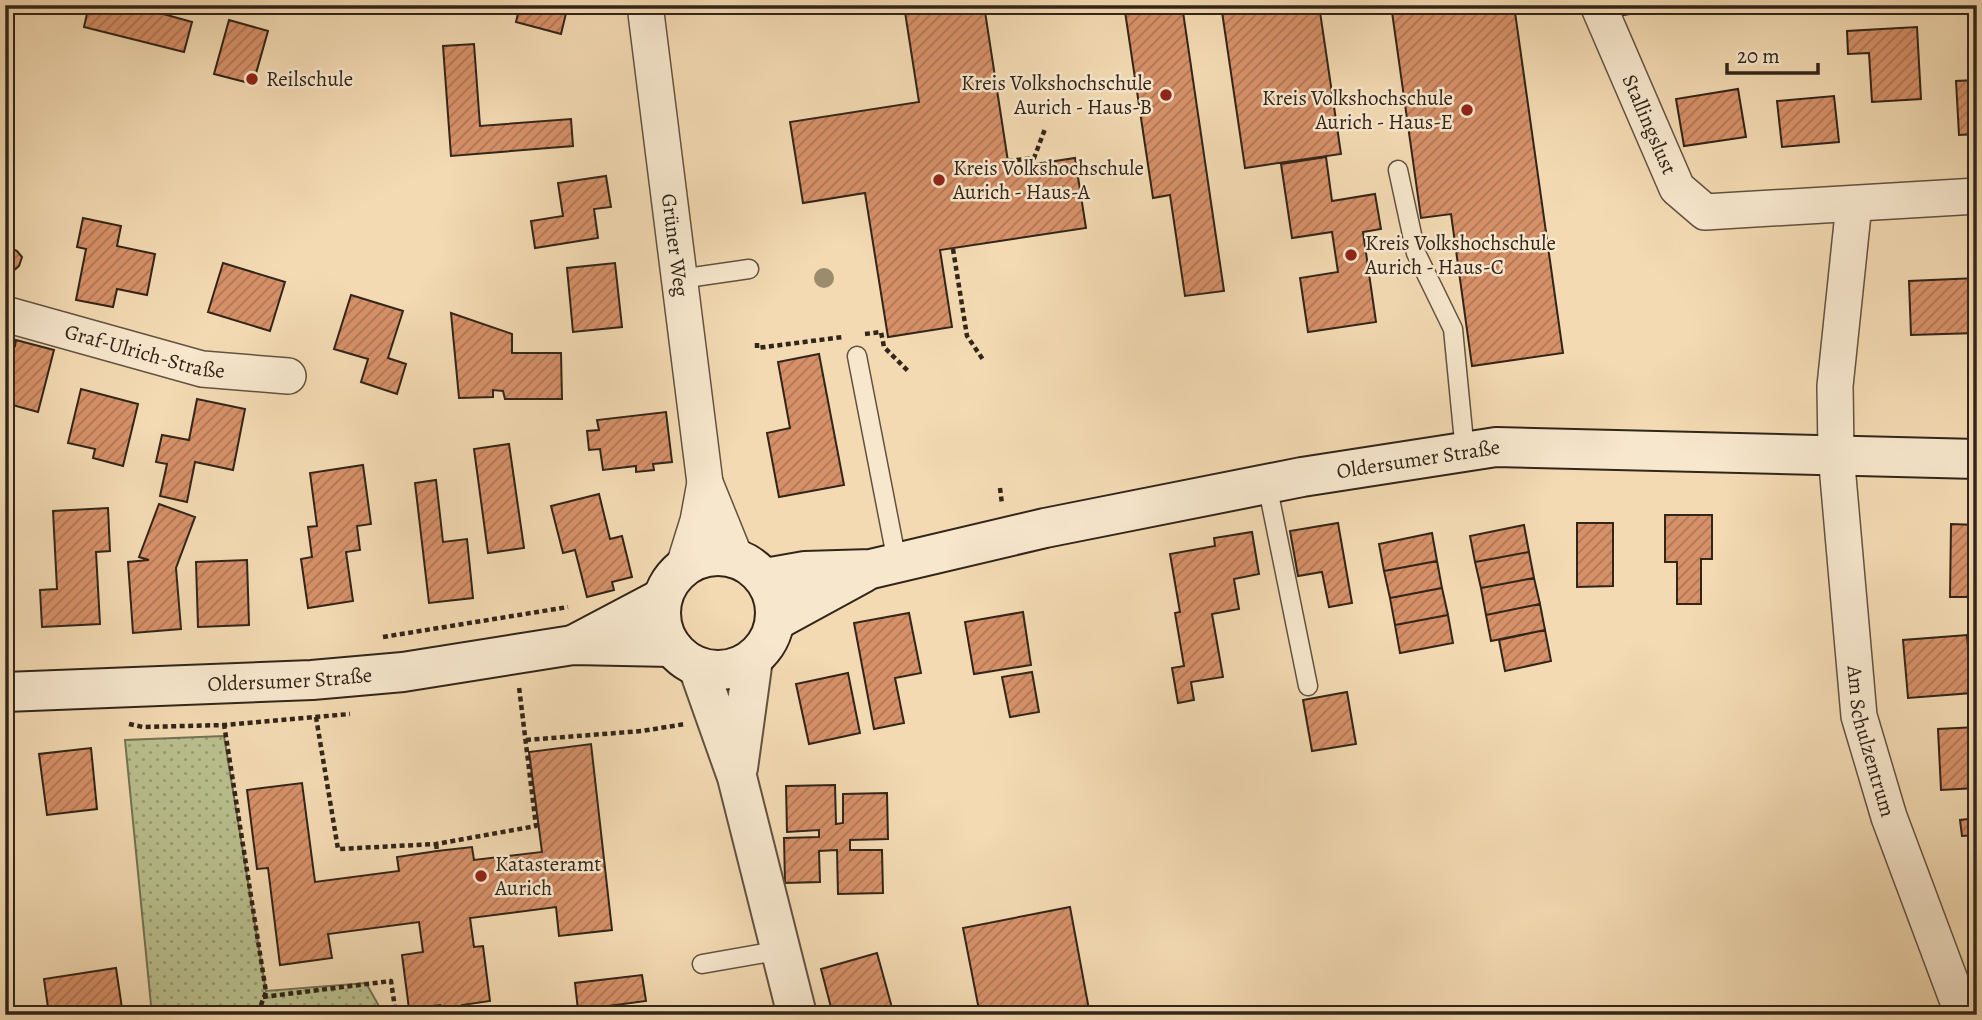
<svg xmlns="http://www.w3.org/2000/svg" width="1982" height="1020" font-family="Alegreya,serif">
<defs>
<pattern id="park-dots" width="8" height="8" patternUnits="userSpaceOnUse" patternTransform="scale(1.75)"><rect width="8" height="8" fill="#b9c08e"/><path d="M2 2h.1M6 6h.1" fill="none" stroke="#979c73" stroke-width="1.8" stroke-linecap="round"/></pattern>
<pattern id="building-hatch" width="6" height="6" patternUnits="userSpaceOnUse" patternTransform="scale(1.75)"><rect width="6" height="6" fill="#d79169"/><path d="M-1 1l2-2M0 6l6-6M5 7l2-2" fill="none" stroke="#af7656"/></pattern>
</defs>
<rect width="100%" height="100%" fill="#f3dab2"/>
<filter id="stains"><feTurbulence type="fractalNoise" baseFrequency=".00286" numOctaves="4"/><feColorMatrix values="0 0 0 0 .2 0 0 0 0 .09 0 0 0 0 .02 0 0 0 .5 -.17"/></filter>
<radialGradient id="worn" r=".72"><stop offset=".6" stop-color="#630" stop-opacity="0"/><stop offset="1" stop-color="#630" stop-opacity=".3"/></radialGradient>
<path fill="url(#park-dots)" stroke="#767254" stroke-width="2" d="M224 736 266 991 366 983 384 1015H152L125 740Z"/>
<path fill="url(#building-hatch)" stroke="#32251a" stroke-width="2" d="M89 5H131L192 22 184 52 84 27Z
M520 5H568L561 34 516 22Z
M947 5H984L1009 168 1075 158 1086 228 940 250 952 327 888 337 865 193 803 203 790 122 919 102 905 12Z
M1124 5H1182L1224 291 1185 296 1170 195 1153 198Z
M1221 5H1319L1341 154 1245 168Z
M1391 5H1514L1563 353 1472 366 1451 214 1421 218Z
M1622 5H1666L1667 8 1623 15Z
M229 20 268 31 253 84 214 74Z
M1917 27 1921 99 1872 102 1869 53 1848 54 1847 31Z
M474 44 480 126 571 119 573 146 451 156 443 46Z
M1976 73H1977V134L1959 135 1956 81 1976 80Z
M1738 89 1746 137 1684 146 1676 99Z
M1834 96 1839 142 1782 147 1777 101Z
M1326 157 1332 201 1375 194 1381 229 1363 232 1376 322 1308 332 1300 278 1338 272 1332 232 1292 238 1281 164Z
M606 176 611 207 594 209 598 238 535 248 531 221 563 216 558 183Z
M83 218 121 226 117 246 155 254 147 295 117 289 113 307 76 300 86 249 77 247Z
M5 245 17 251 22 257 19 266 10 274 5 273Z
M223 263 285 282 270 331 208 312Z
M615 263 622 327 573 332 567 268Z
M1977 278V333L1911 335 1909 281Z
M351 295 403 311 388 358 406 364 397 394 361 382 368 359 334 349Z
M451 313 512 334V353H561L562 399H505L503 391 493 390V397L459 398Z
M16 340 54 350 38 412 5 403V343L15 346Z
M819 354 844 485 779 497 767 433 790 428 778 362Z
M81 389 138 404 123 466 93 458 95 449 68 443Z
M197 399 245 409 233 470 195 462 187 502 160 496 167 464 156 462 162 435 189 440Z
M666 412 672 462 653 464 654 470 636 472V466L603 470 600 449 589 450 587 431 599 430 597 420Z
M509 444 524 548 488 553 474 449Z
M363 465 371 524 357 526 360 550 346 552 353 601 308 608 301 559 312 557 308 527 317 526 310 473Z
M436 480 443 542 467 539 473 598 429 603 415 483Z
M599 494 610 539 622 536 632 577 612 582 614 590 587 597 575 550 563 553 551 506Z
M159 504 195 517 176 568 181 629 133 633 128 562 149 560 139 557Z
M108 508 110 551 96 552 100 624 42 627 40 590 57 589 53 511Z
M1665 515H1712V559H1701V604H1677V562H1665Z
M1338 523 1352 603 1329 607 1322 572 1298 576 1290 531Z
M1577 523H1613V586L1577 587Z
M1951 524 1977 525V597H1950Z
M1524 525 1529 552 1475 562 1470 536Z
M1252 532 1259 574 1234 579 1239 609 1212 614 1223 677 1191 682 1194 700 1178 703 1172 668 1184 666 1175 613 1180 612 1170 554 1215 546 1214 538Z
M1432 533 1437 561 1384 571 1379 544Z
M1529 552 1534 578 1481 588 1475 562Z
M247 560 249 625 198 627 196 562Z
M1437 561 1442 588 1390 598 1384 571Z
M1534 578 1540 604 1486 615 1481 588Z
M1442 588 1448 615 1395 625 1390 598Z
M1540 604 1545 630 1491 641 1486 615Z
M1023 612 1031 665 974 674 965 622Z
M909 613 921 673 895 678 904 723 874 729 854 623Z
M1448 615 1453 643 1400 653 1395 625Z
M1545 630 1551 661 1505 671 1499 640Z
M1967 635 1972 693 1908 698 1903 640Z
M1032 672 1039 712 1010 717 1002 677Z
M848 673 860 733 809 744 796 684Z
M1347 692 1356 744 1312 751 1303 700Z
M1977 727V788L1941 790 1938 729Z
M591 744 612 930 559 936 556 907 470 918 474 947 483 946 490 1001 462 1005 463 1015H441L440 1005 409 1009 402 955 423 952 419 922 328 934 332 958 280 965 268 868 257 869 247 790 302 783 315 882 399 871 397 857 437 851 472 847 474 860 542 852 529 752Z
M91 748 97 809 47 815 39 754Z
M835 785 836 824 843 823V794L887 793 888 839 850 840V850H882L883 893 838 894 837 850 819 851 820 882 785 883 784 838 819 837V830L787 832 786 786Z
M1977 818V835L1962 836 1960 820Z
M1070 907 1090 1015H980L963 928Z
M877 953 894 1015H833L821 969Z
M116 968 123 1015H49L44 979Z
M642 975 646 1001 578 1010 575 983Z
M571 1010 572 1015H533Z"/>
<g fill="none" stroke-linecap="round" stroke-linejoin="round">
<g stroke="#625240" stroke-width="21">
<path id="service" d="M1398 170 1416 253 1453 329 1465 452
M680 279 749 269
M857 356 897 562
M1267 484 1308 686
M702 964 782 950"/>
</g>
<g stroke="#625240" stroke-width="38">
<g id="minor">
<path id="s1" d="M645 5 705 483 735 557"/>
<path id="s2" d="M1598 5 1677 188 1705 212 1977 196"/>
<path id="s3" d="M1854 204 1835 386 1836 454 1859 716 1889 817 1963 1015"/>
<path id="s4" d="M5 314 202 369 288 376"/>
<path d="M684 566 698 521 705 483"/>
</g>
</g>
<g stroke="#625240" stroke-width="42">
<path id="tertiary" d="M698 667 737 777 797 1015
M738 768 753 659"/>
</g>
<g stroke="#32251a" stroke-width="42">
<g id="secondary">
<circle cx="718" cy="613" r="57"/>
<path id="s5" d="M765 578 805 571 871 569 1045 528 1302 477 1496 447 1977 459"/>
<path d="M775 621 863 573"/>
<path d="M573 645 662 598"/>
<path id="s6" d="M5 692 312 680 403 672 573 645 672 647"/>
</g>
</g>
<path stroke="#32251a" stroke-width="4.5" stroke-dasharray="5 3.5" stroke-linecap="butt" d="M1008 161 1034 158 1045 129
M953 249 967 336 984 361
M865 334 881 332 884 347 909 372
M757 343V348L843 337
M1000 488 1002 504
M383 637 568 607
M316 717 338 849 436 844 536 826 519 687
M129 724 143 727 225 725 350 714
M224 724 266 992 257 1015
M526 740 642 731 685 724
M436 844 437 851
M263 997 391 981 396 1015"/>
<use href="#service" stroke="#f7e7cd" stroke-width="18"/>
<use href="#minor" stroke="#f7e7cd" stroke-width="35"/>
<use href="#tertiary" stroke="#f7e7cd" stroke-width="38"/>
<use href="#secondary" stroke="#f7e7cd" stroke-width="38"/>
</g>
<circle fill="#9c8c6e" cx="824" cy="278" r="10"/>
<g fill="#8f2418" stroke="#f7e7cd" stroke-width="2.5">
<circle cx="252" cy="79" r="7"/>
<circle cx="1166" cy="95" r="7"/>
<circle cx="1467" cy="110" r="7"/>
<circle cx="939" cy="180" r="7"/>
<circle cx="1351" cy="255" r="7"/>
<circle cx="481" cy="876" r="7"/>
</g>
<g text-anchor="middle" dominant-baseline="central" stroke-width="5" stroke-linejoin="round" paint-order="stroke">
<g font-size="21" fill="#32251a" stroke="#f7e7cd" text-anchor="start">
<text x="266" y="79">Reilschule</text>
<text x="1152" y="83" text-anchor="end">Kreis Volkshochschule<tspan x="1152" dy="24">Aurich - Haus-B</tspan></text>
<text x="1453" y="98" text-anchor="end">Kreis Volkshochschule<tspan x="1453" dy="24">Aurich - Haus-E</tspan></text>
<text x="953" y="168">Kreis Volkshochschule<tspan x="953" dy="24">Aurich - Haus-A</tspan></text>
<text x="1365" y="243">Kreis Volkshochschule<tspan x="1365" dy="24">Aurich - Haus-C</tspan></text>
<text x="495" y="864">Katasteramt<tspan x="495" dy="24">Aurich</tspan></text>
</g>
<g font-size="21" fill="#32251a" stroke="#f7e7cd">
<text stroke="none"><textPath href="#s2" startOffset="130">Stallingslust</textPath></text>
<text stroke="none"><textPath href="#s1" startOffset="242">Grüner Weg</textPath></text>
<text stroke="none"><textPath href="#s4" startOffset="145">Graf-Ulrich-Straße</textPath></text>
<text stroke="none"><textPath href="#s5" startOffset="665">Oldersumer Straße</textPath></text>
<text stroke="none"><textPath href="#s6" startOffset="285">Oldersumer Straße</textPath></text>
<text stroke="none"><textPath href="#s3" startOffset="541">Am Schulzentrum</textPath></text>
</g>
</g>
<rect width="1982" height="1020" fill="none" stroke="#f3dab2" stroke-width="28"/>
<rect x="7" y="7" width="1968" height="1006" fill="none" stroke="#32251a" stroke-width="3.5"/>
<rect x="14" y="14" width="1954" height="992" fill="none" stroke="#32251a" stroke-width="2"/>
<path d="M1727 63v10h91v-10" fill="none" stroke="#32251a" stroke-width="3.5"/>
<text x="1737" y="63" font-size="21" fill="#32251a" stroke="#f7e7cd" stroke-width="5" paint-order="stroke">20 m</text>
<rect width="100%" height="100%" filter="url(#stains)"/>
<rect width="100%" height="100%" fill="url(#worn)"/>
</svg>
